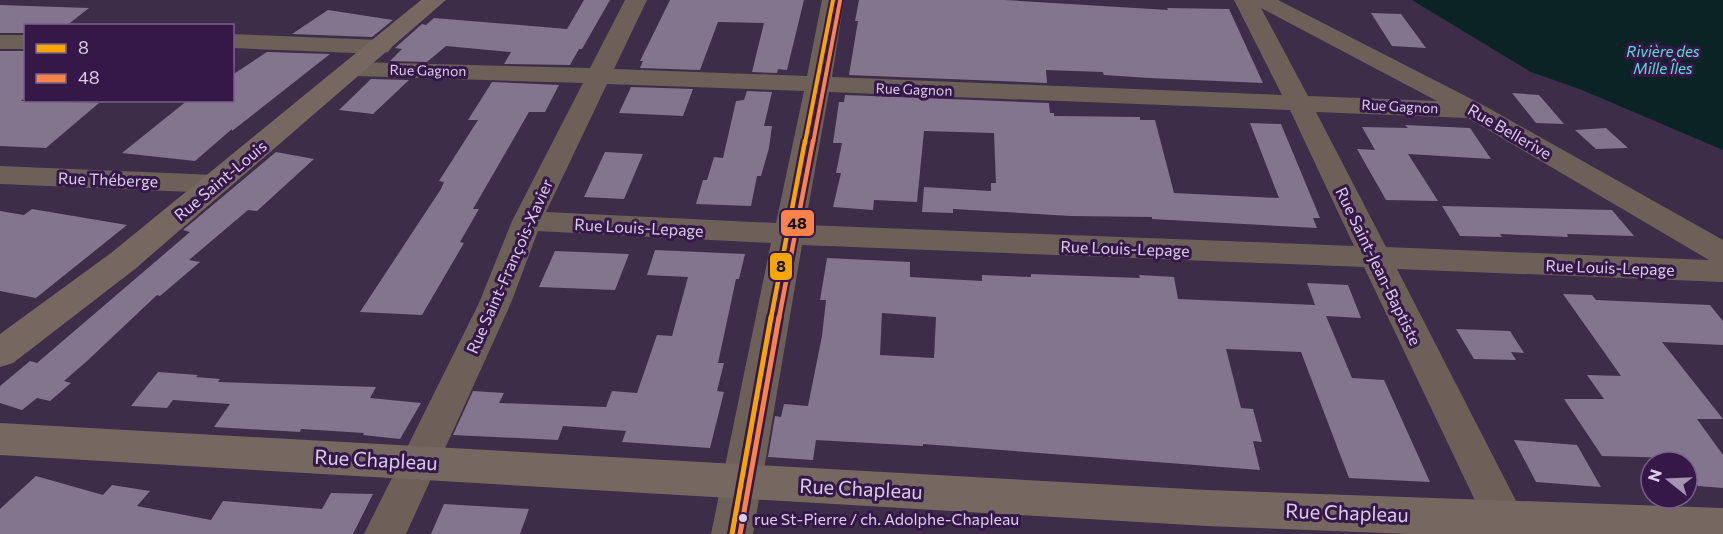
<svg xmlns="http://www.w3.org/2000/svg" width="1723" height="534" font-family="Commissioner,sans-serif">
<rect width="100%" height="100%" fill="#3e2d49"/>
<path fill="#0a2426" d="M1412 0H1723V150L1582 90 1531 72Z"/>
<path fill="#83758d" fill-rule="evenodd" d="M584 0H610L582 49H579L570 65 504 64 511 52 446 46 427 62 390 61 402 49 395 48 422 24 426 25 434 18 567 29Z
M670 0H804L787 70 778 69 777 73 752 72 764 23 718 22 700 70 640 68 643 61H640Z
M859 0H1004L1168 10 1167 8 1229 9 1263 83 1149 78 1104 75 1103 72 1046 70 1047 83 849 75 858 21H855Z
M0 5 89 8 66 26H26V33H0Z
M328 10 393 20 372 37 292 34Z
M1371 13 1401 14 1426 48 1392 46Z
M0 51H26V97L21 101 99 103 46 148 0 146Z
M267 52 330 54 232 131V129L195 161 122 153 188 100H232V75Z
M371 79 409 80 373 114 339 110Z
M492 82 559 85 545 112H529L473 209H479L460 242 464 243 422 315 360 312 441 189 444 182 439 181 478 120H468Z
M631 87 693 89 683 116 619 113Z
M747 91 772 92 764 126H772L769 148 761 176H757L751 206 696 204 703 180H707L714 157 723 158 736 101 744 100Z
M1512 93 1539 95 1564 124 1536 123Z
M845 95 1049 103 1050 113H1054V116L1140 117V120H1155L1174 193 1279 198 1250 123 1281 124 1320 218H1313L1317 228 1152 219V217L1071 216 953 209V213L922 212 924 187 991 191V183H996L994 133 924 131 917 202 874 200 873 210 833 207 841 173H836L842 143H833L839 102H844Z
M1405 125 1470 128 1491 159 1408 154 1438 201 1386 200 1357 149 1375 150 1362 127 1408 128Z
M1606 128 1628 148 1596 149 1575 130Z
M276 152 314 159 257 211 248 210 189 260 200 262 160 296 157 295 87 361 64 381 71 383 50 401 37 398 22 410 0 403V386L30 361 37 363 190 232 183 230Z
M605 152 643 154 624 199 584 197Z
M1442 206 1612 210 1634 236 1567 234 1568 237 1500 234 1502 237 1460 236Z
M32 209 127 225 36 298 0 291V211L24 215Z
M655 250 745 254 739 279H736L718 363H724L717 391 724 392 710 448 622 442 626 431 563 426 558 440 453 435 473 391 504 393 499 403 606 407 612 391 637 393 657 335 672 336 688 277 647 275Z
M555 251 629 254 615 290 539 287Z
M827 258 910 262V277L982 281V275L1031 277V274L1140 278 1139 275 1174 277 1178 299 1315 305 1307 283 1348 285 1361 318 1326 316 1352 378 1384 380 1430 482 1349 478 1301 352 1226 349 1241 408 1253 409 1262 442 1253 441 1260 470 923 444V446L816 440 813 460 768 457 775 416 781 417 784 404 808 406 822 336 826 300H820ZM882 313 936 317 934 358 880 355Z
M1563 294 1592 295 1596 300 1710 305 1723 321V345L1662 342 1723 419H1697L1723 455V488L1698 486 1687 470V462H1681L1678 458 1602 456 1564 399H1604L1587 375 1621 376Z
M1456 329 1510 331 1524 353 1511 352 1516 360 1474 359Z
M158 372 198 375 196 377 220 379 218 382 376 387 370 398 421 403 400 439 363 435 364 433 301 429 300 432 214 427 230 404 173 400 167 408 131 406Z
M1514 440 1577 445 1601 487 1536 482Z
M36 476 103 495 112 485 150 491 137 506 211 520 223 501 322 509 331 493 373 494 353 534H0V509Z
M444 504 529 509 520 534H431Z"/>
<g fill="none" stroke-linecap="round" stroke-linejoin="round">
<path fill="#6c6059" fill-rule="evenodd" d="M625 0H647L614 69 807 76 822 0H844L832 77 1282 95 1234 0H1278L1483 105 1723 240V282L1397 269 1533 534H1491L1364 267 802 245 753 534H711L771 243 538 231 511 303 406 534H364L479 303 512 221 583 83 354 76 345 74 342 69 345 64 354 62 590 68ZM1261 8 1437 101 1308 96ZM607 84 804 91 776 223 546 212ZM829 92 1290 110 1354 246 805 225ZM1316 112 1468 118 1709 260 1386 247Z
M232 34 380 40 388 42 392 47 388 52 380 54 232 48Z
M0 35H26V49H0Z
M0 166 216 175 226 178 230 184 226 190 216 193 0 184Z"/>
<path fill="#776761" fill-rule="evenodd" d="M421 0H446L135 269 13 363 0 367V334L111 253Z
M0 423 1207 490 1723 508V534H1409L1207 526 0 455Z"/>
<g stroke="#361848" stroke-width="8">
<path id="bus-1-far2" d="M805 143 833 0"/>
</g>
<g stroke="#361848" stroke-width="9">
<path id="bus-1-far1" d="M771 318 805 141"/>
</g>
<g stroke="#361848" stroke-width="10">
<path id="bus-1" d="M732 534 771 317"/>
</g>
<g stroke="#361848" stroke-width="8">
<path id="bus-2-far2" d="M813 143 840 1"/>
</g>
<g stroke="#361848" stroke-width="9">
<path id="bus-2-far1" d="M779 318 813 141"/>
</g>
<g stroke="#361848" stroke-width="10">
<path id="bus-2" d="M740 534 779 317"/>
</g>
<use href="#bus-1-far2" stroke="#f7a600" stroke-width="4"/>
<use href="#bus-1-far1" stroke="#f7a600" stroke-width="4.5"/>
<use href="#bus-1" stroke="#f7a600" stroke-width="5"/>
<use href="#bus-2-far2" stroke="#f8844c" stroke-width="4"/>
<use href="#bus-2-far1" stroke="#f8844c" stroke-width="4.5"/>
<use href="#bus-2" stroke="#f8844c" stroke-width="5"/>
</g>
<circle fill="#ddcdeb" stroke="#361848" stroke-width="2" cx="743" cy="518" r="5"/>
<g text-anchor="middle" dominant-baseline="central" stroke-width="6" stroke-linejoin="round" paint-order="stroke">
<g font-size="14" fill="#ddcdeb" stroke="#361848">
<text transform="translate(428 70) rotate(1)">Rue Gagnon</text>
<text transform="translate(914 89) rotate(2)">Rue Gagnon</text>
<text transform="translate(1400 106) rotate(3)">Rue Gagnon</text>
</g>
<g font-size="15" font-style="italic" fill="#56e0d9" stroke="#361848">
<text x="1663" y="51">Rivière des<tspan x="1663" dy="17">Mille Îles</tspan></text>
</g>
<g font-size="16" fill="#ddcdeb" stroke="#361848">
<text transform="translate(1510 131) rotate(30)">Rue Bellerive</text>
<text transform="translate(108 179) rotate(2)">Rue Théberge</text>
<text transform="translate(220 180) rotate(-40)">Rue Saint-Louis</text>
<text transform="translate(639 227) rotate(3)">Rue Louis-Lepage</text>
<text transform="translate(1125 248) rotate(2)">Rue Louis-Lepage</text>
<text transform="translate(509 266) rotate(-66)">Rue Saint-François-Xavier</text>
<text transform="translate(1379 266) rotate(64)">Rue Saint-Jean-Baptiste</text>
<text transform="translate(1610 267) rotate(2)">Rue Louis-Lepage</text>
</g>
<g font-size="16" fill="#ddcdeb" stroke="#361848" text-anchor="start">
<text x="754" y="518">rue St-Pierre / ch. Adolphe-Chapleau</text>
</g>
<g font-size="20" fill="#ddcdeb" stroke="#361848">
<text transform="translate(376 459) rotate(3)">Rue Chapleau</text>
<text transform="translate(861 488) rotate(3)">Rue Chapleau</text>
<text transform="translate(1347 512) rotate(2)">Rue Chapleau</text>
</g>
</g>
<g stroke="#361848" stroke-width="2">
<rect x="780" y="209" width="35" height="28" rx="6" fill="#f8844c"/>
<rect x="769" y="252" width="24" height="29" rx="6" fill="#f7a600"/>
</g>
<g font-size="16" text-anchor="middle" font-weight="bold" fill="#111">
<text x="797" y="229">48</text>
<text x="781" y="272">8</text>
</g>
<rect x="24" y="24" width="210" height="78" fill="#361848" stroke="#796089" stroke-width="1.5"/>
<rect x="36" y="44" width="30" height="9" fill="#f7a600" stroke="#796089" stroke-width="1.5"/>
<text x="78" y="54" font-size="18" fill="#ddcdeb">8</text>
<rect x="36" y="74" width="30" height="9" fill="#f8844c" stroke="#796089" stroke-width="1.5"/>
<text x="78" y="84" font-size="18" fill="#ddcdeb">48</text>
<g transform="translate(1669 480) rotate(288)"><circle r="28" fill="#361848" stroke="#796089" stroke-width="1.5"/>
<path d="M0-4.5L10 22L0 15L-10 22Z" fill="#a595b2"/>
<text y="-9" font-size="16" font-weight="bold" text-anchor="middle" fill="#ddcdeb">N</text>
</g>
</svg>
